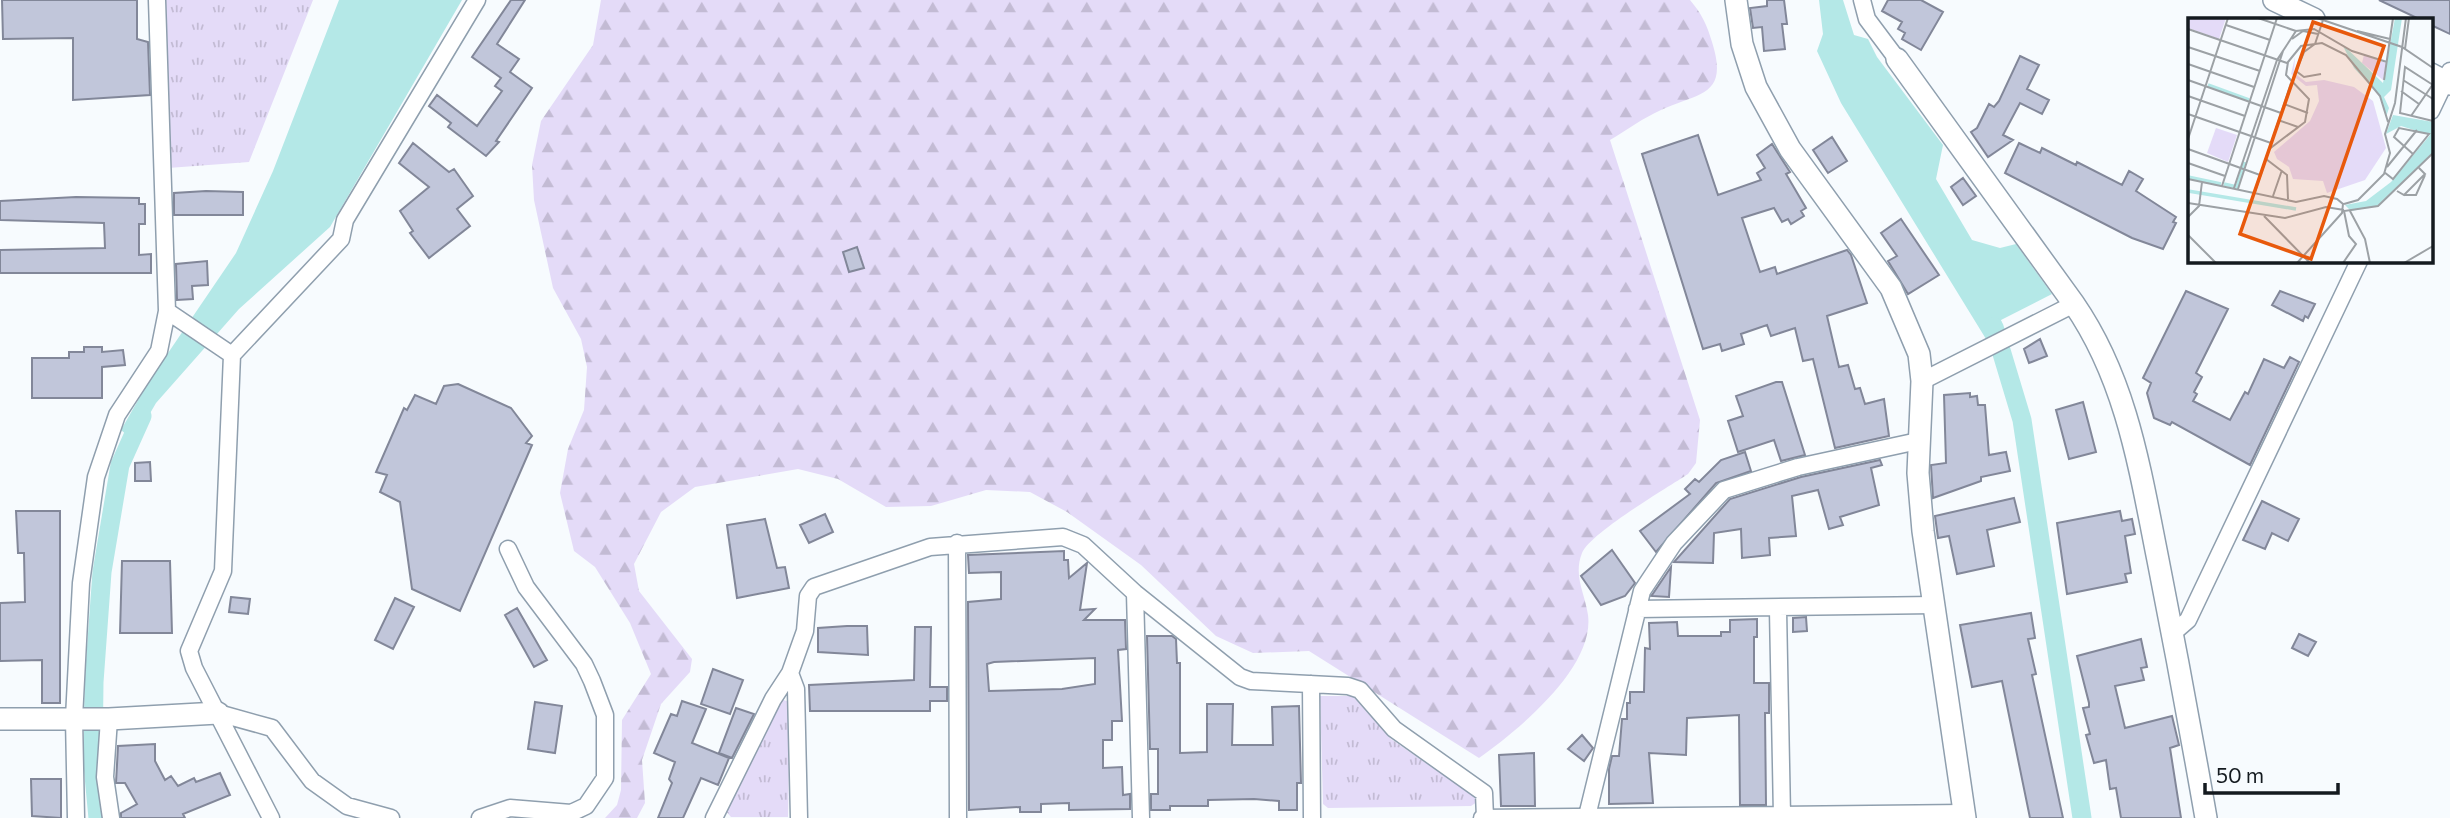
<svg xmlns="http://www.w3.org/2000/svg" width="2450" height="818" font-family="Commissioner,sans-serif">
<defs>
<pattern id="forest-firs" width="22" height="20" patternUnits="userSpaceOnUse" patternTransform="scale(1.75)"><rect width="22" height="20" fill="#e4dbf8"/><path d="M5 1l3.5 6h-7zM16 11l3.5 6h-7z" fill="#c3bbd4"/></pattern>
<pattern id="park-tufts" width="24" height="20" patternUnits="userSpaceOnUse" patternTransform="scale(1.75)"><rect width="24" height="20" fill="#e4dbf8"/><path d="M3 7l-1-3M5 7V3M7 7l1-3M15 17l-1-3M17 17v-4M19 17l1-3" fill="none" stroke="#c3bbd4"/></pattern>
</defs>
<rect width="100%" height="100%" fill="#f7fbfe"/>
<path fill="url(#forest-firs)" d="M601 0H1690C1702 14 1707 25 1712 42 1729 96 1700 92 1661 110 1643 118 1627 130 1610 140L1700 420 1696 463 1688 474C1667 488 1590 533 1582 553 1573 576 1585 593 1588 615 1595 668 1517 731 1479 758L1309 651 1253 653 1216 636 1141 565 1067 512 1030 492 986 490 931 506 886 507 838 479 798 469 695 487 661 512 634 564 639 591 692 659 690 672 661 704 642 760 645 803 637 818H605L617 805 621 790 622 720 651 674 630 623 595 567 574 551 560 493 568 449 584 410 587 367 581 339 553 288 534 200 532 165 541 121 593 45Z"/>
<path fill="url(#park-tufts)" d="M163 0H313L249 162 168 168Z
M1320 696H1353L1391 739 1474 796 1477 802 1471 806 1328 808 1323 804Z
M780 699 790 702 788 817H731L724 809Z"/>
<path fill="#b4e8e7" d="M339 0H462L330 227 239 309 156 403 134 441 121 430 149 381 236 253 273 171Z
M1819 0H1843L1854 35 1868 39 1877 57 1943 145 1936 179 1972 240 2000 248 2016 244 2052 294 2001 320 2004 332 1986 339 1841 103 1817 51 1823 34Z"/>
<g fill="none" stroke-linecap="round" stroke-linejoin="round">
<path stroke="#b4e8e7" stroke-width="19" d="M1994 327 2022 420 2082 818
M98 818 93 765 94 682 102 572 120 465 142 416"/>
</g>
<path fill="#c1c6da" stroke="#828799" stroke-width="2" fill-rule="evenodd" d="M2 0H137V39L148 42 150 95 73 100V38L3 39Z
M511 0H525L497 44 519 59 510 72 532 88 496 141 499 142 486 156 448 127 451 123 429 106 437 95 477 126 502 91 495 86 501 78 472 57Z
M1767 0H1784L1787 24H1782L1785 49 1764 51 1762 27 1753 28 1750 8 1767 6Z
M1888 0H1921L1943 12 1921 50 1902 39 1905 33 1898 29 1902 22 1882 11Z
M2379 0H2450V34L2431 25V19H2419Z
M2020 56 2039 65 2027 89 2049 100 2042 114 2020 103 2003 135 2013 140 1988 157 1971 132 1977 128 1989 104 1994 107 1999 101Z
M1698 135 1718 195 1761 180 1757 173 1765 168 1757 155 1772 144 1790 172 1786 174 1806 208 1801 211 1804 216 1791 224 1788 219 1782 222 1774 208 1742 218 1760 272 1775 267 1777 274 1847 250 1851 255 1867 303 1827 316 1839 367 1848 365 1855 389 1860 388 1865 404 1884 399 1889 436 1835 448 1813 359 1803 361 1795 328 1771 336 1767 325 1741 334 1744 344 1722 351 1720 344 1703 349 1642 154Z
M1832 137 1847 161 1828 173 1813 150Z
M413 143 449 172 454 169 473 196 457 209 470 226 429 258 410 233 413 231 400 211 429 187 399 163Z
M2019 143 2040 153 2042 148 2076 165 2077 162 2122 185 2129 171 2143 179 2136 191 2176 217 2173 222 2176 223 2163 249 2132 238 2005 173Z
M1963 178 1976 196 1963 205 1951 187Z
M206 191 243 192V215H174V193Z
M76 197 139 198V204H145V224H139V255L151 254V273H0V250L105 248 104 223 0 220V201Z
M1901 219 1939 275 1908 294 1888 261 1897 256 1881 233Z
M857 247 864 268 849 272 843 252Z
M207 261 208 285 192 286 193 299 177 300 176 264Z
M2186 291 2228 309 2196 373 2202 377 2194 392 2197 394 2193 401 2230 420 2245 392 2248 394 2264 359 2284 368 2290 357 2299 362 2250 465 2172 422 2170 425 2154 418 2147 393 2151 383 2143 378Z
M2280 291 2315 304 2308 318 2305 316 2303 321 2272 305Z
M2040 339 2047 356 2029 363 2024 349Z
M84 347H102V352L123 350 125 365 102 367V398H32V358H69V352H84Z
M1776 382H1782L1805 455 1781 461 1774 440 1738 452 1728 421 1743 416 1736 396Z
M458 384 511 408 532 436 526 443 532 445 460 611 412 589 400 502 380 492 387 475 376 472 404 408 407 410 415 395 436 404 444 386Z
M1970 393V397L1977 396 1978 405H1985L1989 455 2006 452 2010 471 1981 477V481L1933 498 1931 465 1946 463 1944 395Z
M2083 402 2096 452 2069 459 2056 410Z
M1745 452 1751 471 1716 483 1656 552 1640 531 1690 494 1685 489 1695 479 1699 482 1721 460Z
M1880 460 1882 465 1871 468 1879 505 1840 517 1843 525 1829 529 1818 490 1792 496 1796 536 1769 538 1770 555 1742 558 1741 529 1714 533 1713 563 1674 562 1730 499 1801 477Z
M150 462 151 481H135V463Z
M2014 498 2020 522 1987 530 1994 566 1957 574 1949 536 1938 538 1935 516Z
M2262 501 2299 519 2288 541 2272 533 2265 549 2243 540Z
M16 511H60V703H42V660L0 661V603L25 602 24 553H18Z
M2120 511 2122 521 2132 519 2135 534 2125 536 2131 573 2125 574 2127 582 2067 594 2057 523Z
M825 514 833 532 809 543 800 525Z
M765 519 777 568 785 567 789 588 737 598 727 525Z
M1612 550 1635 583 1625 596 1601 605 1581 576Z
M1064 551V560H1068L1069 578 1087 563 1080 610 1095 609 1084 620H1125L1126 649 1118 650 1122 721H1112V740H1103V768L1122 767 1123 795 1130 794V809L1069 810V803L1041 804V812H1020V807L969 810 968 602 1001 599V572L969 573 968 555ZM1095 658V684L1062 689 989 691 987 664 994 662Z
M122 561H170L172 633H120Z
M1671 567 1669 597 1651 596 1652 595Z
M231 597 250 599 248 614 229 612Z
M395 598 414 607 393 649 375 640Z
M517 608 547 660 534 667 505 615Z
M2031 613 2035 638 2028 639 2036 674 2032 675 2063 818H2030L2002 681 1972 687 1960 625Z
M1806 617 1807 631 1793 632V618Z
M1757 619V637H1754V683H1769V713H1765L1766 805H1740L1739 715 1687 718 1686 755 1649 753 1653 803 1609 804V769L1612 756H1619L1622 719H1627V703H1630V692H1644L1645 648 1650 649 1649 623 1677 622 1678 636H1721V632H1730V620Z
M847 626H867L868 655 818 652V628Z
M915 627H931L930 687H947V701H930V711H810L809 685 914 680Z
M2299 634 2316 642 2308 656 2292 648Z
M1147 636H1172L1176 639 1177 663H1180V753L1207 752V704H1233L1232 745H1273L1272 707 1299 706 1301 783H1297V810H1279V801L1254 799 1208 800V806H1170V810H1151V794H1158V749H1150Z
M2141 639 2147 667 2141 668 2144 680 2115 686 2125 728 2172 716 2179 745 2170 748 2181 818H2121L2116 788 2110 789 2106 760 2094 763 2086 735 2090 734 2083 708 2089 707V703L2077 656Z
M713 669 743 680 730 714 701 704Z
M682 701 706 709 692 743 729 758 718 785 701 778 683 818H658L672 783 669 779 675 762 654 753 671 714 677 716Z
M535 702 562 706 555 753 528 749Z
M736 708 754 714 732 758 719 753Z
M1582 735 1593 748 1584 761 1568 749Z
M155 744V761L165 780 171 776 178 786 194 778 196 782 220 773 230 795 183 814 185 818H121V813L137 804 125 783H116L118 746Z
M1534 753 1535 806H1501L1499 755Z
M31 779H61V818L32 816Z"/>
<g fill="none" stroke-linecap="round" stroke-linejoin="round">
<g stroke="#8f9fae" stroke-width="19">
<path id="street" d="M1862 0 1867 19 1897 59
M2431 111 2450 71
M167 311 232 355
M1922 381 2074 304
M957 543 958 818
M1135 593 1141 818
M1637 609 1935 605
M1778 610 1782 816
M2173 633 2188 620 2359 261
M790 673 796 689 799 818
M1311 684 1312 818
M218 713 272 728 312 781 347 806 391 818
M109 719 105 777 111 818
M1587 816 1642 591 1674 543 1724 490 1798 467 1918 441
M76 818 74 718 81 583 96 477 117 415 159 351 167 311 157 0
M271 818 194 668 189 651 223 571 232 355 341 239 345 220 477 0
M480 818 510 808 571 813 586 806 605 778V715L592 681 584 664 526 587 508 549
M714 818 773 699 790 673 805 631 808 596 814 587 930 547 1063 537 1083 545 1135 593 1240 677 1251 681 1348 686 1360 690 1394 729 1484 793 1485 818
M1482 818 1964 813"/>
</g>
<g stroke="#8f9fae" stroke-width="24">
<path id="secondary" d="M1736 0 1742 44 1756 87 1790 149 1891 288 1919 354 1922 381 1918 473 1923 531 1965 818
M2274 0 2314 19
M1897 59 2074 304C2127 381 2140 470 2158 560 2175 646 2191 732 2206 818
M2431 74 2450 84
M0 719H109L218 713"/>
</g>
<use href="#street" stroke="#fff" stroke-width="16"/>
<use href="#secondary" stroke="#fff" stroke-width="21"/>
</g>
<g transform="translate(2188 18)">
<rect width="245" height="245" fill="#f7fbfe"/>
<path d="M28 110 49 117 40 144 19 135Z" fill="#e4dbf8"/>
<path d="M107 39 106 55 118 64 136 62 166 69 185 83 198 130 177 162 139 175 135 163 105 161 101 149 89 141 86 134 122 103 131 83 129 67 118 68 103 56Z" fill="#e4dbf8"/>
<path d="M0 0H38L31 21 0 10ZM176 37 198 45 195 62 174 45Z" fill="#e4dbf8"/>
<path d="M207 0H214L203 72 196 79 201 90 198 99 193 79 166 50 154 26 195 65ZM205 97 245 104V134L189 188 163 193 157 187 178 183 203 164 242 117 213 108 198 116Z" fill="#b4e8e7"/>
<path fill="none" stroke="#b4e8e7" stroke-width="3.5" d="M20 67 61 82M0 159 33 166M36 166 49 169 57 144M0 173 108 191"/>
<path fill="none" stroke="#9ca1a5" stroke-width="2" d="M70 0 108 13M129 0 214 29 245 50M38 7 82 22M0 11 99 45M169 13 202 21M104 21 115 13 130 16M0 29 72 53M217 31 221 0M0 46 66 69M133 56 116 59 108 53 116 34 127 26 135 2M0 62 93 95M196 62 205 0M215 62 245 81M245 67 217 49 212 95 245 103M213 73 231 86M0 78 57 98M96 86 120 95M0 96 83 125M223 98 245 66M90 102 110 109M0 121 40 0M0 131 72 157M80 132 117 104 121 81 98 57 100 44 113 28 134 25 158 37 192 78 200 104M78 141 99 157 100 181M0 145 37 158M199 149 229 112M196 154 205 161 241 116 211 110 206 119 225 136M0 161 108 184 136 178 149 181 155 186 154 195 109 245M34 168 89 0M46 170 89 42 108 13 126 11 164 33 199 44M50 171 95 33M209 173 216 177 237 156 231 150M67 174 103 65M216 177H228L237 157M85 178 94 152M0 185 97 200 138 189 156 192M156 186 170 182 196 156 202 135 197 116 207 85 218 0M162 193 177 221 182 245M76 198 122 245M0 199 11 188 14 164M0 217 28 245M155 245 168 226 161 218 156 193 190 188 245 135M216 245 245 228"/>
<path fill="#e8590c" fill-opacity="0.15" stroke="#e8590c" stroke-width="3.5" d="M125 4 196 28 123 241 52 216Z"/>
<rect width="245" height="245" fill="none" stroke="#141a1f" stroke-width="3.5"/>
</g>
<path d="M2205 783v10h133v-10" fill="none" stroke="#141a1f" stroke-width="3.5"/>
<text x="2216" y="783" font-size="21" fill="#141a1f" stroke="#f7fbfe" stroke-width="5" paint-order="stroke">50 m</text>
</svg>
